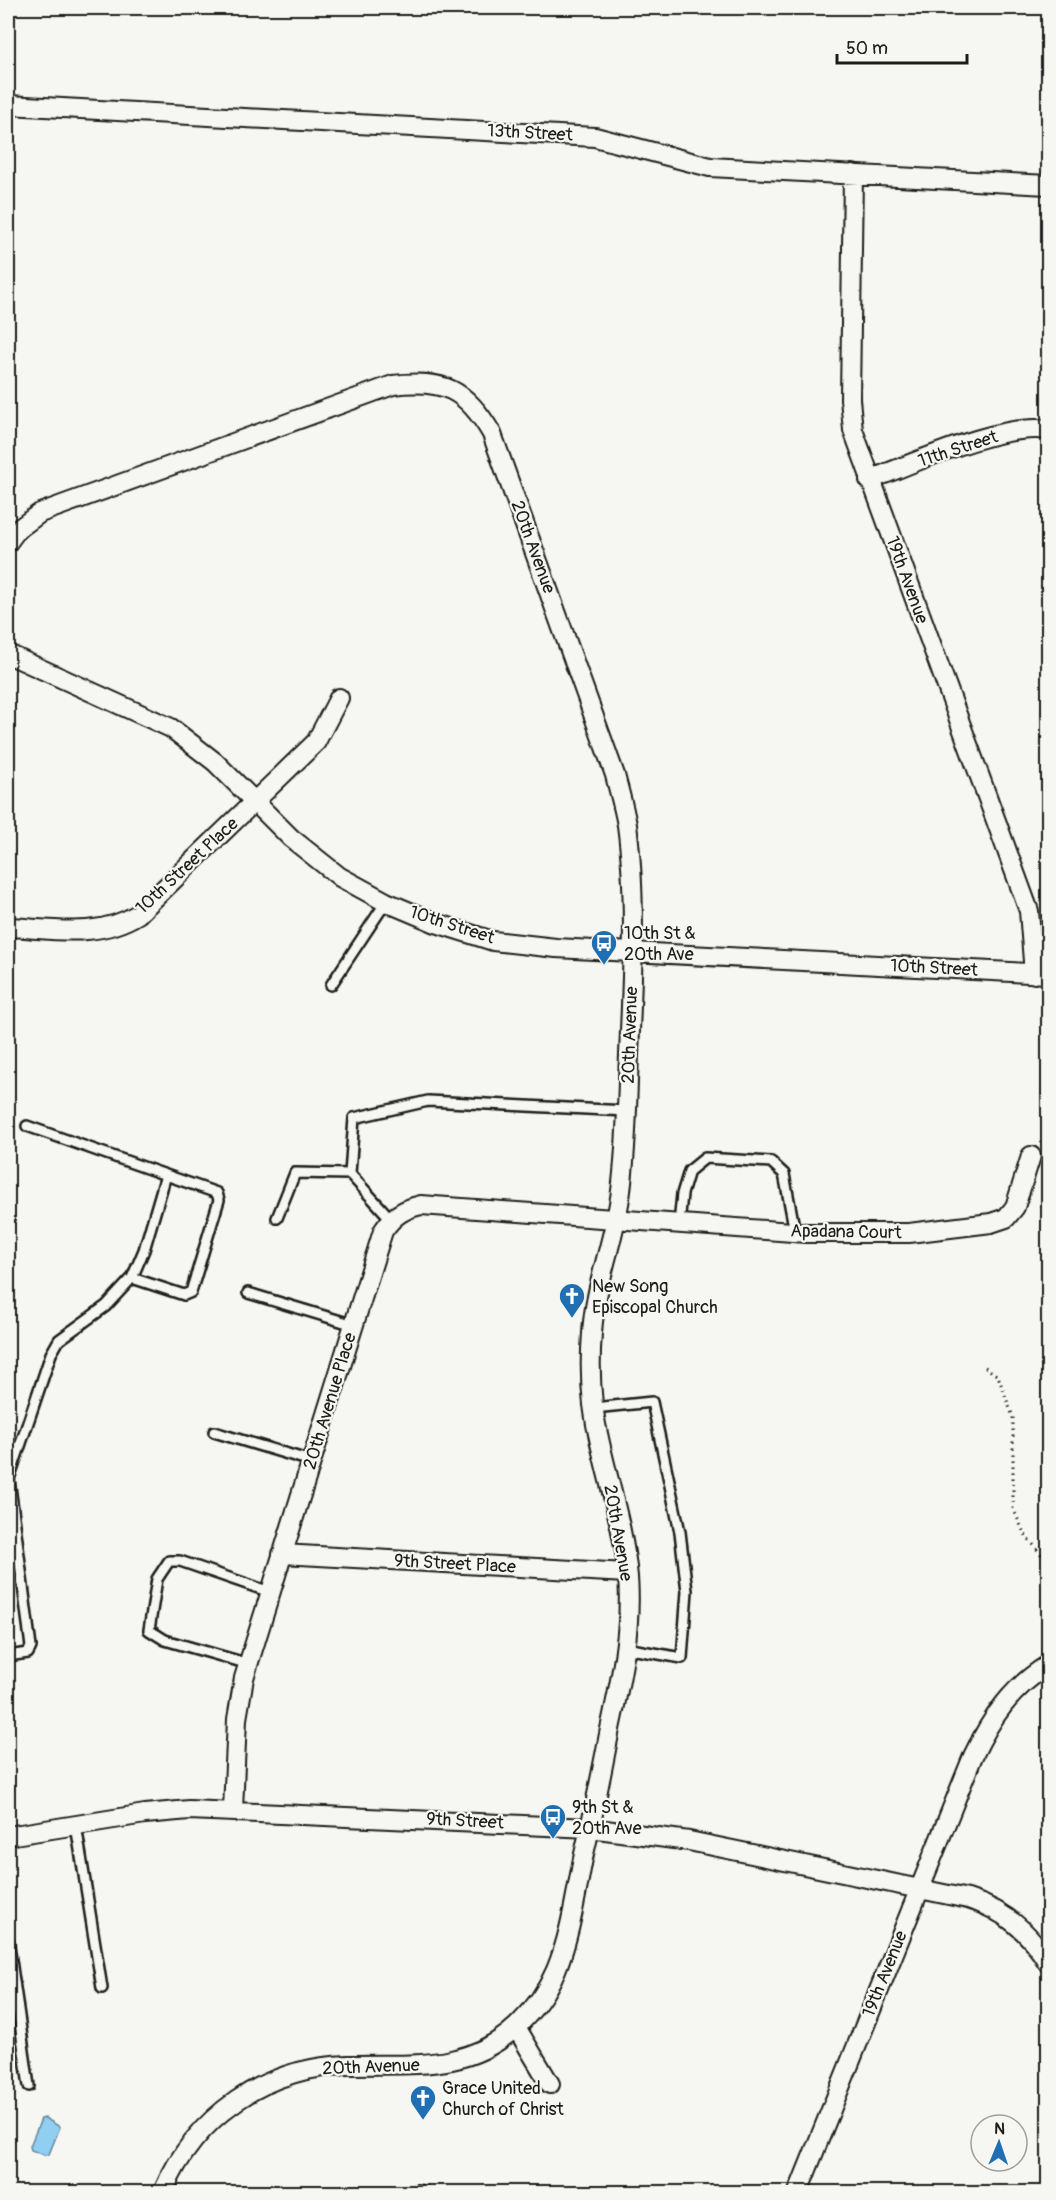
<svg xmlns="http://www.w3.org/2000/svg" width="1056" height="2200" font-family="Pangolin,sans-serif">
<rect width="100%" height="100%" fill="#f6f6f2"/>
<filter id="ink" filterUnits="userSpaceOnUse"><feTurbulence type="fractalNoise" baseFrequency=".0167" numOctaves="2"/><feDisplacementMap in="SourceGraphic" scale="12" xChannelSelector="R" yChannelSelector="G"/><feConvolveMatrix kernelMatrix="1 2 1 2 8 2 1 2 1" color-interpolation-filters="sRGB"/></filter>
<g filter="url(#ink)">
<path fill="#90cff1" stroke="#62879c" stroke-width="1.5" d="M45 2118 60 2127 49 2154 45 2155 31 2150 30 2146 41 2119Z"/>
<g fill="none" stroke-linecap="round" stroke-linejoin="round">
<g stroke="#1c1c1c" stroke-width="14">
<path id="service" d="M331 985 386 902
M350 1174 354 1118 428 1101 627 1111
M277 1218 295 1173 350 1174 391 1219
M679 1225 682 1194 689 1171 705 1158 771 1162 784 1174 795 1232
M132 1278 144 1250 166 1175
M248 1293 354 1325
M594 1408 652 1402 680 1532 687 1591 682 1658 625 1648
M214 1432 311 1461
M8 1656 28 1653 31 1647 9 1479 51 1354 59 1340 106 1306 132 1278 184 1295 191 1292 219 1200 217 1193 27 1126
M249 1664 165 1640 149 1630 157 1579 169 1561H180L270 1592
M76 1825 102 1988
M8 1939 29 2086
M410 2192 417 2190 425 2192"/>
</g>
<g stroke="#1c1c1c" stroke-width="22">
<path id="minor" d="M8 105 595 137 710 167 1048 185
M853 174 850 399 853 430 1029 911 1034 974
M869 480C915 463 1002 422 1048 430
M8 542 17 530 40 513 393 385C444 379 466 389 492 434L615 775C619 791 624 808 627 825 637 900 632 979 629 1055 627 1100 627 1146 621 1191 615 1239 595 1284 592 1333 589 1370 591 1407 600 1443 610 1488 624 1531 628 1577 632 1628 621 1678 610 1729 602 1771 594 1812 584 1854 576 1892 571 1934 556 1970 547 1991 534 2010 517 2026 467 2073 411 2063 348 2065 265 2067 195 2116 163 2192
M8 654 171 728 215 762 291 838 340 877 386 902 436 923 493 941 556 948 1048 974
M8 927C53 929 98 939 138 914L316 742 339 698
M282 1554 627 1573
M233 1810 237 1719 244 1678 383 1231C393 1216 403 1209 421 1205L806 1233H909L991 1223 1006 1218 1015 1207 1031 1156
M8 1836 145 1814 189 1810 590 1828 689 1841 968 1899C1004 1910 1029 1931 1048 1963
M516 2027 550 2084
M798 2192 973 1756C991 1718 1012 1687 1048 1665"/>
</g>
<path stroke="#1c1c1c" stroke-width="3" stroke-dasharray="1.5 4.5" stroke-linecap="butt" d="M985 1367 998 1376 1013 1417V1508L1024 1533 1048 1563"/>
<use href="#service" stroke="#f6f6f2" stroke-width="9"/>
<use href="#minor" stroke="#f6f6f2" stroke-width="18"/>
</g>
</g>
<defs>
<g id="bus-pin" transform="scale(1.35)"><path d="M0 17L-7.5 6A9.5 9.5 0 1 1 7.5 6Z" fill="#1f6fb2" stroke="#f6f6f2"/><path d="M-5-6H5V4H4V6H2V4H-2V6H-4V4H-5ZM-3.5-4V0h7V-4ZM-3.5 1.2v1.5H-2V1.2ZM2 1.2v1.5H3.5V1.2Z" fill="#fff"/></g>
<g id="church-pin" transform="scale(1.35)"><path d="M0 17L-7.5 6A9.5 9.5 0 1 1 7.5 6Z" fill="#1f6fb2" stroke="#f6f6f2"/><path d="M-1.2-6h2.4v3.5h3.3v2.4h-3.3V6h-2.4V-.1h-3.3v-2.4h3.3Z" fill="#fff"/></g>
</defs>
<g fill-rule="evenodd">
<use href="#bus-pin" x="604" y="943"/>
<use href="#church-pin" x="572" y="1296"/>
<use href="#bus-pin" x="553" y="1817"/>
<use href="#church-pin" x="423" y="2098"/>
</g>
<g text-anchor="middle" dominant-baseline="central" stroke-width="4.5" stroke-linejoin="round" paint-order="stroke">
<g font-size="18" fill="#1c1c1c" stroke="#f6f6f2">
<text transform="translate(530 133) rotate(3)">13th Street</text>
<text transform="translate(958 449) rotate(-18)">11th Street</text>
<text transform="translate(533 547) rotate(70)">20th Avenue</text>
<text transform="translate(907 580) rotate(70)">19th Avenue</text>
<text transform="translate(187 866) rotate(-43)">10th Street Place</text>
<text transform="translate(452 925) rotate(18)">10th Street</text>
<text transform="translate(934 968) rotate(3)">10th Street</text>
<text transform="translate(630 1035) rotate(-88)">20th Avenue</text>
<text transform="translate(846 1232) rotate(1)">Apadana Court</text>
<text transform="translate(330 1401) rotate(-73)">20th Avenue Place</text>
<text transform="translate(618 1533) rotate(80)">20th Avenue</text>
<text transform="translate(455 1564) rotate(3)">9th Street Place</text>
<text transform="translate(465 1821) rotate(3)">9th Street</text>
<text transform="translate(885 1974) rotate(-68)">19th Avenue</text>
<text transform="translate(371 2067) rotate(-2)">20th Avenue</text>
</g>
<g font-size="18" fill="#1c1c1c" stroke="#f6f6f2" text-anchor="start">
<text x="624" y="933">10th St &amp;<tspan x="624" dy="21">20th Ave</tspan></text>
<text x="592" y="1286">New Song<tspan x="592" dy="21">Episcopal Church</tspan></text>
<text x="572" y="1807">9th St &amp;<tspan x="572" dy="21">20th Ave</tspan></text>
<text x="442" y="2088">Grace United<tspan x="442" dy="21">Church of Christ</tspan></text>
</g>
</g>
<rect width="1056" height="2200" fill="none" stroke="#f6f6f2" stroke-width="30"/>
<rect x="15" y="15" width="1026" height="2170" fill="none" stroke="#1c1c1c" stroke-width="2" filter="url(#ink)"/>
<g transform="translate(999 2143) rotate(2)"><circle r="28" fill="#f6f6f2" stroke="#9f9f9c" stroke-width="1.5"/>
<path d="M0-4.5L10 22L0 15L-10 22Z" fill="#1f6fb2"/>
<text y="-9" font-size="16" font-weight="bold" text-anchor="middle" fill="#1c1c1c">N</text>
</g>
<path d="M837 54v9h130v-9" fill="none" stroke="#1c1c1c" stroke-width="3"/>
<text x="846" y="54" font-size="18" fill="#1c1c1c" stroke="#f6f6f2" stroke-width="4.5" paint-order="stroke">50 m</text>
</svg>
